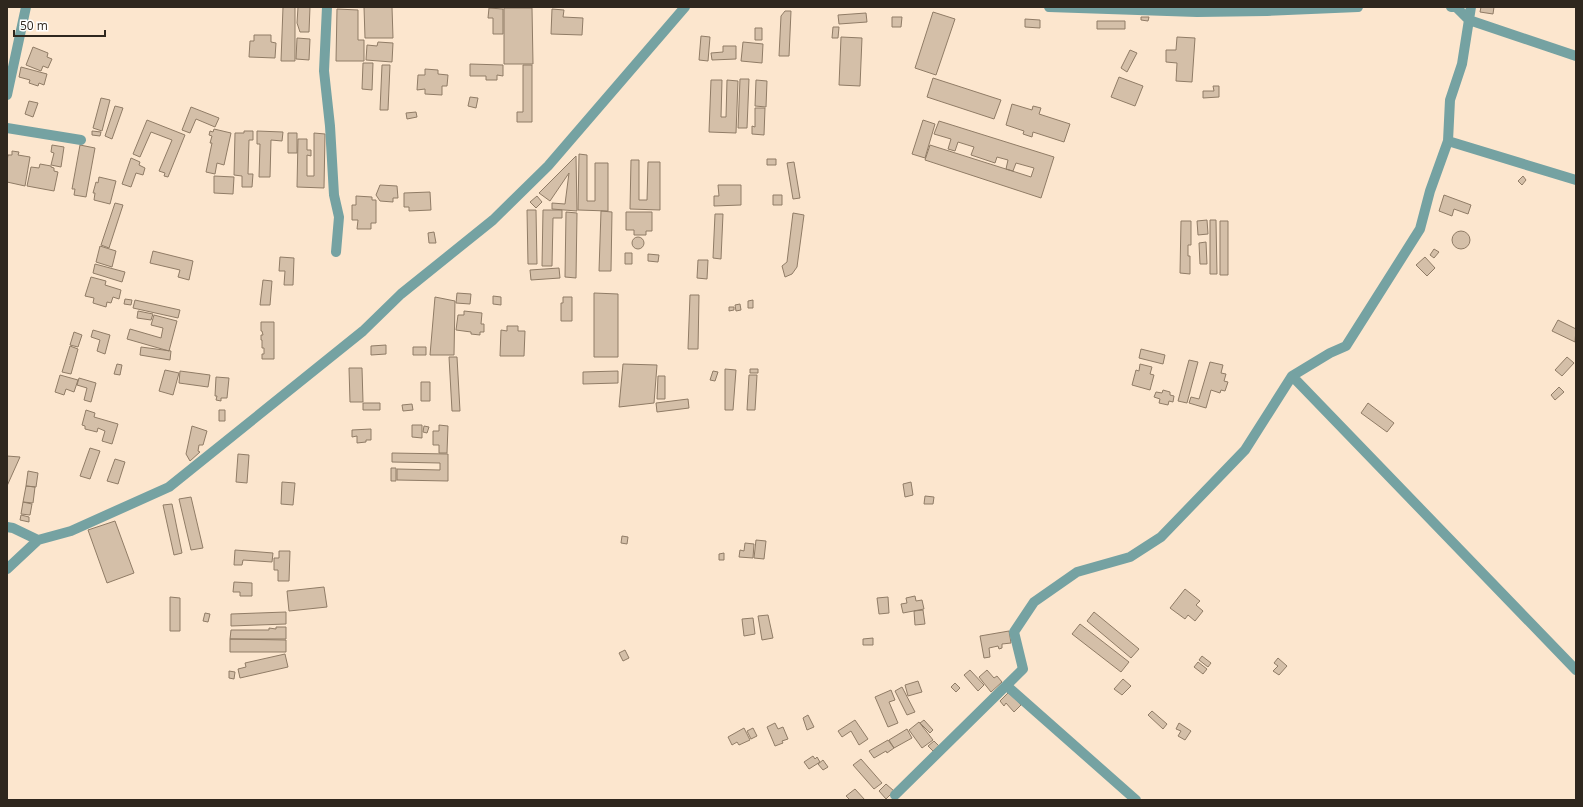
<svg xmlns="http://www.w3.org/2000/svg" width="1583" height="807" font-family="'Open Sans',sans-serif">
<rect width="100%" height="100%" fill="#fce6ce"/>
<path fill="#d4bfa8" stroke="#907c66" d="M283 7H295V61H281Z
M298 7H310L309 32H300L297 23Z
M364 7H392L393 38H365Z
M1481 7H1494L1493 14 1480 12Z
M489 8 503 9V34H493V18H488Z
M504 8H532L533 64H504Z
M337 9 358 10V40H364V61H336Z
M552 9 564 10 563 17 583 18 582 35 551 34Z
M785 11H791L789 56H779L781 16Z
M933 12 955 19 936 75 915 68Z
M866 13 867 22 839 24 838 15Z
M892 17H902L901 27H892Z
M1141 17H1149L1148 21 1141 20Z
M1025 19 1040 20V28L1025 27Z
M1097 21H1125V29H1097Z
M833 27H839L838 38H832Z
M755 28H762V40H755Z
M254 35H271V42L276 43 275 58 249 57 250 41H254Z
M701 36 710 37 708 61 699 60Z
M841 37 862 38 860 86 839 85Z
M1177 37 1195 38 1192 82 1176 81 1177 63 1166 62V50H1176Z
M297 38 310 39 309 60 296 59Z
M378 42 393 43 392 62 366 60 367 45 377 46Z
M743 42 763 44 762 63 741 61Z
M723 46H736V59L712 60 711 53 723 52Z
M33 47 48 53 47 57 52 59 48 68 43 66 41 71 26 65Z
M1130 50 1137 53 1127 72 1121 68Z
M363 63H373L372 90 362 89Z
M470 64 503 65V76L497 75V80H486V76H470Z
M382 65H390L388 110H380Z
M523 65H532V122H517V112H523Z
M21 67 47 74 44 85 39 83 38 86 29 83 30 80 19 77Z
M425 69 438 70V74L448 75 447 86H442V95L425 94V89L417 90 418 75H425Z
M1119 77 1143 86 1135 106 1111 97Z
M933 78 1001 100 994 119 927 97Z
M740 79H749L747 128H738Z
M711 80H722L721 117H726L727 80 738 81 736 133 709 132Z
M756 80 767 81 766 107 755 106Z
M1213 86H1219V97L1203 98V91H1214Z
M470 97 478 98 476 108 468 106Z
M101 98 110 100 102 131 93 128Z
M29 101 38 103 33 117 25 114Z
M1012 104 1032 110 1033 106 1041 108 1039 114 1070 124 1064 142 1033 132 1032 137 1023 134 1024 131 1006 125Z
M115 106 123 108 112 139 105 136Z
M191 107 219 118 215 127 196 119 190 133 182 130Z
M755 108H765L764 135 752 134V126L755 127Z
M416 112 417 117 407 119 406 113Z
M147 120 185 135 168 177 164 176 165 173 159 171 172 140 151 132 140 157 133 154Z
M923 120 935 124 925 158 912 154Z
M939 121 1054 157 1041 198 925 160 930 145 1031 177 1034 168 1016 163 1013 171 1006 169 1008 160 997 157 995 163 971 155 974 147 958 142 955 151 948 149 951 139 934 134Z
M214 129 231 133 224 165 217 163 215 174 206 172 212 143H210L212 136 209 135 210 131 213 132Z
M92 131 101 132 100 136 92 135Z
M244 131H253V140H249L248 174H253L252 187H242V176L234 175 235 133H244Z
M257 131 283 132 282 141 271 140 270 177H259L260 144H257Z
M288 133H297V153H288Z
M314 133 325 134 324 188 297 187 298 139H307V150H311V156L307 155V176H314Z
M52 145 64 147 61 167 51 165 54 153 51 152Z
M80 145 95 148 86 197 74 195 75 189H72Z
M12 151 19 152 18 155 30 157 25 186 7 182V161L8 155H12Z
M579 154 587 155V201H595V163H608V211L578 210Z
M576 156 577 211 552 209V203L565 204 569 173 550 201 539 193Z
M131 158 140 162 139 165 145 168 143 175 136 173 131 187 122 184Z
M767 159H776V165H767Z
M631 160H639V200H647L648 162H660V210L630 209Z
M794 162 800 198 793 199 787 163Z
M40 164 51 166V167L54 168V171L58 172 54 191 27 186 31 167 39 168Z
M214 176 234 177 233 194 214 193Z
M1523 176 1526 180 1522 185 1518 181Z
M99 177 116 181 110 204 94 200 95 193H93L96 182 98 183Z
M380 185 397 186 398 198H393V202L380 201 376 195Z
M718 185H741V205L714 206V196H719Z
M430 192 431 210 409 211V207H404V193Z
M773 195H782V205H773Z
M1444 195 1471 205 1468 214 1454 209 1452 216 1439 211Z
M356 196 372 197V200H376V223H371V229H357L358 220H352V205H356Z
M537 196 542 202 536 208 530 202Z
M115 203 123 205 109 248 101 245Z
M527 210H536L537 264H528Z
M543 210H562V218H553L552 266H542Z
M601 211 612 212 611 271H599Z
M566 212 577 213 576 278 565 277Z
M626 212H652V231H646V235H634V230H626Z
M793 213 804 215 797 267 792 274 785 277 782 266 787 262Z
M715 214H723L721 259 713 258Z
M1207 220 1208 234 1198 235 1197 221Z
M1210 220H1216L1217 274H1210Z
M1181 221H1191V245H1188V256H1190V274L1180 273Z
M1220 221H1228V275H1220Z
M1452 240a9 9 0 1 1 18 0a9 9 0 1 1-18 0Z
M434 232 436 243H429L428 233Z
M632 243a6 6 0 1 1 12 0a6 6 0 1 1-12 0Z
M1206 242 1207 264H1200L1199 243Z
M100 246 116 251 112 267 96 262Z
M1434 249 1439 252 1434 258 1430 255Z
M153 251 193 261 189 280 178 277 180 270 150 263Z
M625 253H632V264H625Z
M648 254 659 255 658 262 648 261Z
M280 257 294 258 293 285H284L285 271H279Z
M1425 257 1435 268 1427 276 1416 265Z
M698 260H708L707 279 697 278Z
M95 264 125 272 122 282 93 273Z
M559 268 560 278 531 280 530 270Z
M91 277 106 281 105 285 121 290 119 299 113 297 111 303 107 302 106 307 93 303 94 298 85 296Z
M263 280 272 281 270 305H260Z
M457 293 471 294 470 304 456 303Z
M594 293 618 294V357H594Z
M690 295H699L698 349H688Z
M493 296 501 297V305L493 304Z
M435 297 455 301 454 355H430Z
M563 297H572V321H561V303H563Z
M125 299 132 300 131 305 124 304Z
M135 300 180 310 178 318 133 308Z
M753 300V308H748V301Z
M740 304 741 310 736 311 735 305Z
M729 307H734V310L729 311Z
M138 311 153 314 151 320 137 318Z
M464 311 482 313 481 324H484V332H480V335L471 334V332L456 330 458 315H464Z
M154 315 177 321 169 351 127 339 130 329 161 338 163 328 151 325Z
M1558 320 1576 329 1575 342 1552 331Z
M261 322H274V359H262V354H264V348H262V340H261V335H263L262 331H261Z
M507 326H518V331H525L524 356H500L501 330 507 331Z
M93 330 110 335 105 354 97 351 100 340 91 337Z
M74 332 82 335 78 347 70 345Z
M386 345V354L371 355V346Z
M70 346 78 349 71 374 62 372Z
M141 347 171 351 170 360 140 355Z
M413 347H426V355H413Z
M1141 349 1165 355 1163 364 1139 358Z
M449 357H457L460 411H452Z
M1567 357 1574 363 1562 376 1555 370Z
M1189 360 1198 362 1187 403 1178 401Z
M1210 362 1223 365 1221 373 1226 374 1224 381 1228 382 1225 391 1221 390 1220 393 1211 390 1206 408 1189 403 1191 397 1199 399Z
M117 364 122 365 120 375 114 374Z
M623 364 657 365 654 403 619 407Z
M1140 364 1152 367 1150 374 1154 375 1150 390 1132 385 1136 370 1139 371Z
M349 368H362L363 402H350Z
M725 369 736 370 733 410H725Z
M750 369H758V373H750Z
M165 370 179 373 173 395 159 391Z
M180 371 210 375 208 387 179 383Z
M618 371V383L583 384V372Z
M713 371 718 372 715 381 710 380Z
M60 375 78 380 74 392 66 389 64 395 55 392Z
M749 375H757L755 410H747Z
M658 376H665V399H657Z
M216 377 229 378 227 398H221V401L216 400 217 396H215Z
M79 378 96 383 91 402 84 400 87 388 77 385Z
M421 382H430V401H421Z
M1559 387 1564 392 1555 400 1551 395Z
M1163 390 1170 392V395L1174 396 1173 402 1169 401 1168 405 1159 403 1160 399 1154 397 1156 392 1162 393Z
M688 399 689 408 657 412 656 403Z
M363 403H380V410H363Z
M1368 403 1394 423 1387 432 1361 413Z
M412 404 413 410 403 411 402 405Z
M86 410 95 413 94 417 118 424 112 444 102 441 105 431 98 428 97 432 85 429V426L82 425Z
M219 410H225V421H219Z
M412 425H422V438L412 437Z
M439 425 448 426 447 453H439V445H433V431H439Z
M192 426 207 431 203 445H199L198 451 200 452 190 461 186 454Z
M424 426 429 427 427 433 423 432Z
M371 429V440H366V442L357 443V436L352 437V430Z
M90 448 100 451 90 479 80 476Z
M392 453 448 454V481L397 480V469L440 470V463L392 462Z
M238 454 249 455 247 483 236 482Z
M7 456 20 457 7 486Z
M115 459 125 462 118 484 107 481Z
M391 468H396V481H391Z
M28 471 38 473 36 487 26 486Z
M282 482 295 483 293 505 281 504Z
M911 482 913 495 905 497 903 484Z
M26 486 35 487 33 503 23 502Z
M925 496 934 497 933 504H924Z
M191 497 203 548 191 550 179 499Z
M23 502 32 504 30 515 21 514Z
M172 504 182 553 174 555 163 505Z
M21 515 29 517V522L20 520Z
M115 521 134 573 107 583 88 530Z
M622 536 628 537 627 544 621 543Z
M756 540 766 541 764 559 754 558Z
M745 543 754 544 753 558 739 557 740 550 744 551Z
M235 550 273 553 272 562 243 560 242 565H234Z
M279 551H290L289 581H278V570H274V558H279Z
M724 553V560H719V554Z
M234 582 252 583V596H240V592H233Z
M324 587 327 607 289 611 287 591Z
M1185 589 1200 601 1196 605 1203 611 1195 621 1188 615 1185 619 1170 608Z
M915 596 916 601 922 600 924 609 903 613 901 604 907 603 906 598Z
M170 597 180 598V631H170Z
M888 597 889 613 879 614 877 598Z
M923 610 925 624 915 625 914 611Z
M286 612V624L231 626V614Z
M1094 612 1139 649 1131 658 1087 621Z
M205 613 210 614 208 622 203 621Z
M768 615 773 638 762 640 758 616Z
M753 618 755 634 744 636 742 619Z
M1080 624 1129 662 1121 672 1072 634Z
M276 627H286V639H230L231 630H269V628L276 629Z
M1009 631 1011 643 1002 644V648L999 649 998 646 989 648 990 657 984 658 980 636Z
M873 638V645H863V639Z
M230 639 286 640V652H230Z
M625 650 629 658 623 661 619 653Z
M285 654 288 667 240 678 238 669 246 667 245 663Z
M1202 656 1211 663 1208 667 1199 660Z
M1278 658 1287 666 1279 675 1273 671 1278 666 1274 663Z
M1198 662 1207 669 1203 674 1194 667Z
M970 670 984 685 978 691 964 675Z
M987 670 994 678 997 676 1002 682 991 692 979 677Z
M229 671 235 672 234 679 229 678Z
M1123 679 1131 686 1122 695 1114 689Z
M918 681 922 692 908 696 905 685Z
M955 683 960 688 956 692 951 687Z
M902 687 915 712 907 715 895 691Z
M891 690 895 700 889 702 898 723 888 727 875 697Z
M1009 692 1021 705 1014 712 1006 703 1004 706 1000 701Z
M1152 711 1167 724 1163 729 1148 715Z
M808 715 814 727 807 730 803 718Z
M855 720 868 739 859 745 851 731 842 737 838 731Z
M924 720 933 730 930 733 920 723Z
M919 722 933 740 922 748 909 730Z
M775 723 778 729 783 727 788 739 782 741 783 743 775 746 767 727Z
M1179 723 1191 731 1185 740 1178 736 1181 731 1176 729Z
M744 728 750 740 739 745 737 742 732 745 728 737Z
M753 728 757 736 751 739 747 731Z
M907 729 912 738 894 748 889 740Z
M888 740 894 748 887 753 886 751 874 758 869 751Z
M934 741 939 746 933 751 928 746Z
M813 756 815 759 817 757 820 762 809 769 804 762Z
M861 759 882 783 874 789 853 765Z
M823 760 828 767 823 770 818 764Z
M886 784 894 791 886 799 879 791Z
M855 789 865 800H850L846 796Z"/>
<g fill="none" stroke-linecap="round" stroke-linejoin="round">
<path stroke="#75a2a2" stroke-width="10" d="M327 7 324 71 330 126 334 195 339 217 336 252
M1049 7 1197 12 1267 11 1358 7
M1451 7H1456L1469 20 1576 56
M7 95 26 7
M7 128 81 140
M1448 141 1576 180
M1292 376 1576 670
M7 527 13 528 38 540
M7 569 38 540 71 531 169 487 363 331 401 294 493 220 548 166 685 7
M1007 686 1136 800
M895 795 1023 669 1014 632 1034 602 1077 572 1130 557 1161 537 1245 450 1292 376 1330 353 1346 346 1420 229 1430 191 1448 141 1450 100 1462 64 1471 7"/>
</g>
<rect width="1583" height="807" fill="none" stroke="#2f271e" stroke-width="16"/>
<path d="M14 30v6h91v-6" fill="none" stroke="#2f271e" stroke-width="2"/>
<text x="20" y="30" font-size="12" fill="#2f271e" stroke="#ffffff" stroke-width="3" paint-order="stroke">50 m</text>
</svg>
